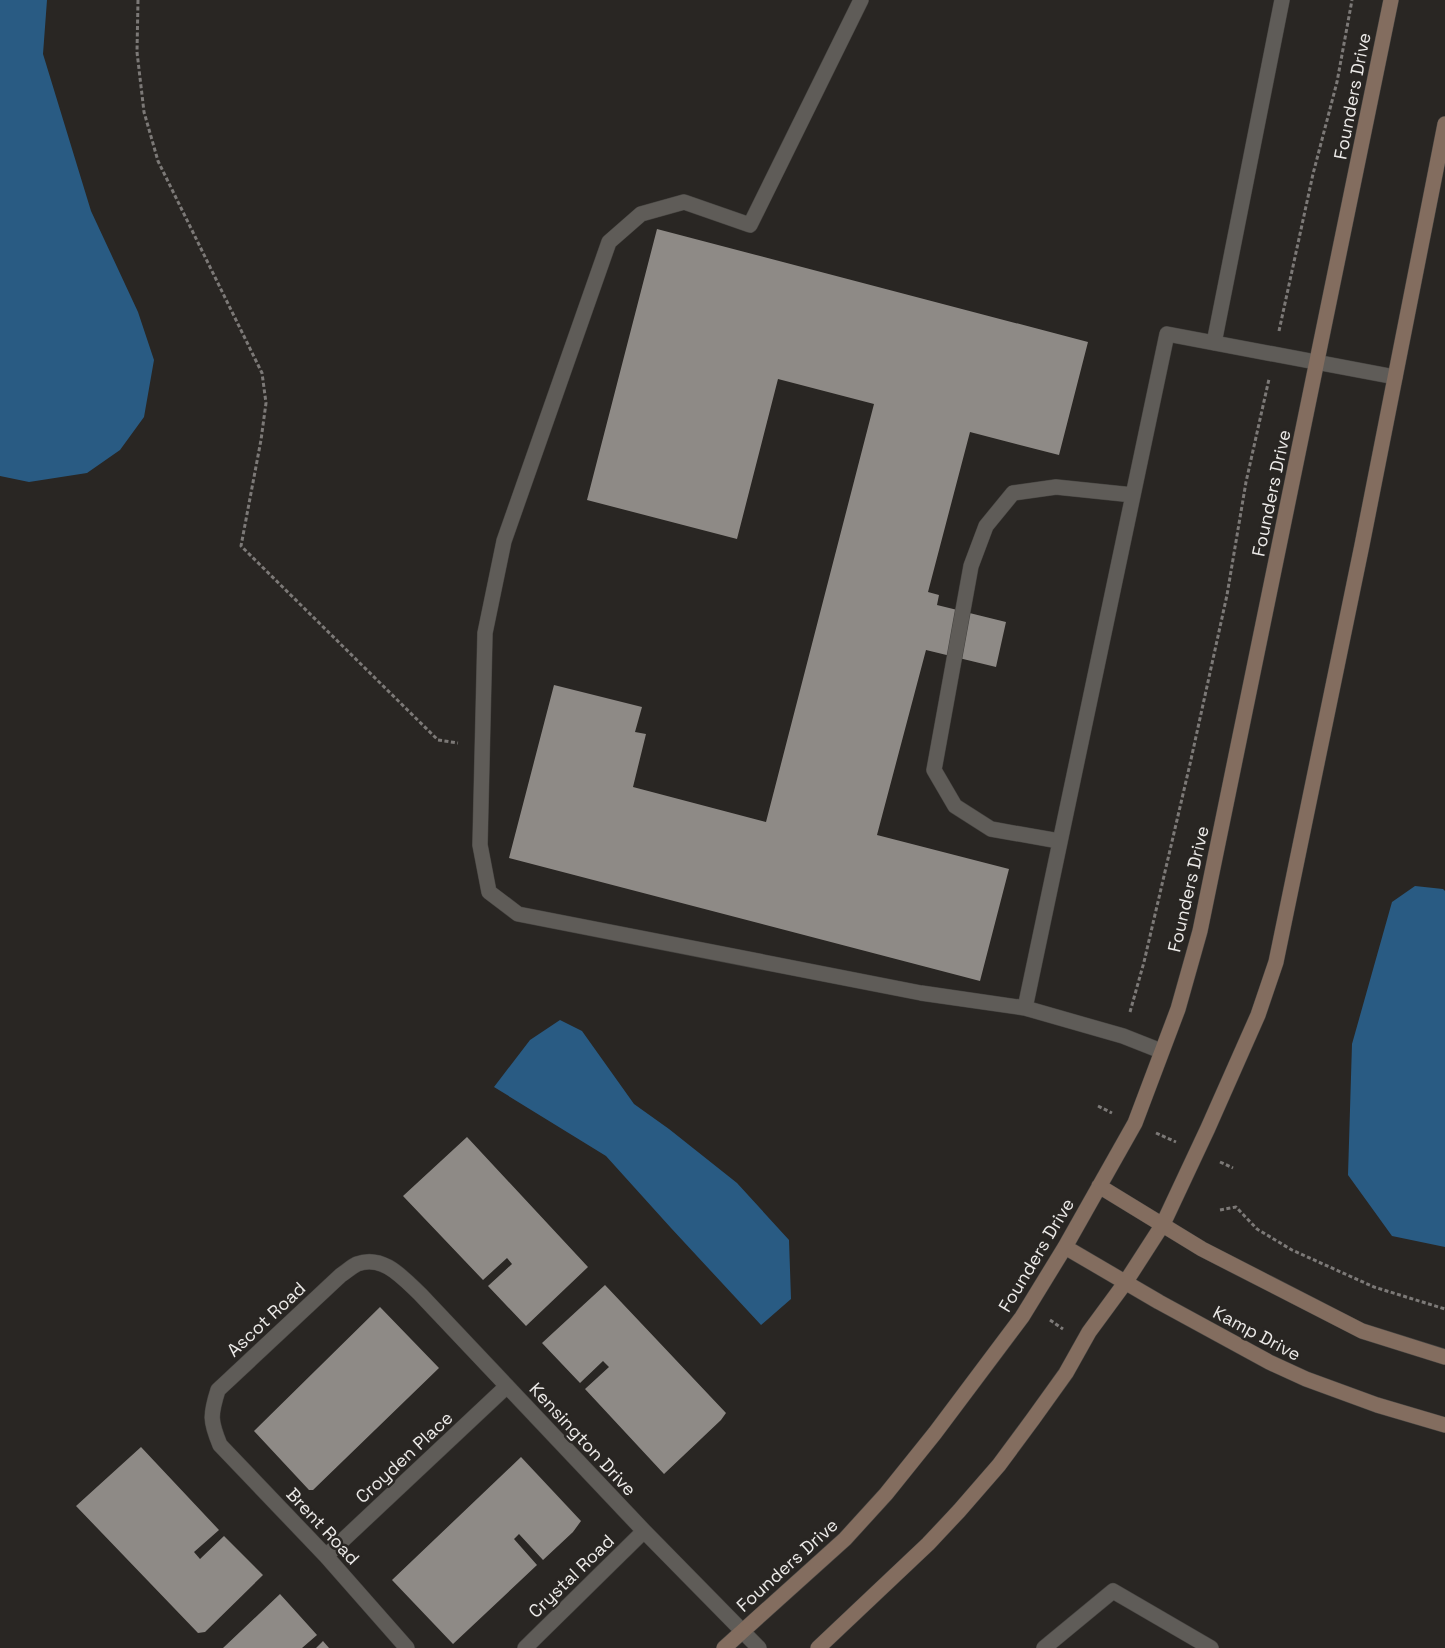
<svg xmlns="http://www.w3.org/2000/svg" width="1445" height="1648" font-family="'Space Grotesk',sans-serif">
<rect width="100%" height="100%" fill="#292623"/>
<path fill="#295b83" d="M0 0H47L43 54 91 211 138 312 154 360 144 417 120 450 87 473 29 482 0 476Z
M1415 886 1443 889 1445 891V1247L1392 1236 1348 1175 1352 1044 1392 902Z
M560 1020 582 1031 634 1104 669 1129 737 1183 789 1240 791 1299 761 1325 671 1228 606 1156 494 1087 530 1040Z"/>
<path fill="#8e8a86" d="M657 229 1088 342 1059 455 970 432 928 592 939 595 937 605 1006 622 996 667 926 650 877 835 1009 869 980 981 509 858 554 685 642 707 635 732 646 734 633 787 766 822 874 404 778 379 737 539 587 500Z
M467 1137 588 1267 526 1326 488 1286 512 1264 507 1258 483 1280 403 1196Z
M605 1285 726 1413 721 1420 664 1474 585 1389 609 1367 603 1361 580 1383 542 1343Z
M380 1307 439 1368 313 1490H309L254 1431Z
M141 1447 219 1530 194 1552 200 1559 224 1536 263 1575 205 1632 198 1633 76 1506Z
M521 1457 581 1521 573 1532 543 1560 519 1534 514 1539 537 1565 453 1644 392 1580Z
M280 1594 317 1635 302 1648H223Z
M323 1641 329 1648H316Z"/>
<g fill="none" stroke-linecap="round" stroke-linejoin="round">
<g stroke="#464441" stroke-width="16">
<path id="lane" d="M861 0 750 225 684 202 641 214 609 242 504 541 485 633 480 845 489 892 518 914 921 993 1025 1008 1123 1036 1161 1051
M1214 343 1282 0
M1059 841 991 829 955 806 934 770 971 566 986 526 1013 493 1056 487 1133 495
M1025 1008 1167 334 1395 377"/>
</g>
<g stroke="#464441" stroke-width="16">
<path id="street" d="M326 1556 507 1386
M407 1648 326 1556 220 1445C210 1421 210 1415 218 1390L341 1275C346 1272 351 1267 357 1264 383 1254 403 1278 420 1294L644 1531 759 1648
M525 1648 644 1531
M1044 1648 1113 1591 1211 1648"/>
</g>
<g stroke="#464441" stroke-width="16">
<path id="secondary" d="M1099 1186 1202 1249 1362 1331 1445 1357
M1065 1247 1159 1302 1269 1362 1306 1379 1377 1405 1445 1425
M724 1648 845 1539 886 1494 935 1433 1022 1317 1065 1247 1135 1123 1178 1009 1200 931 1391 0
M818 1648 928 1544 959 1511 999 1465 1033 1419 1066 1373 1089 1332 1125 1283 1163 1224 1208 1128 1258 1015 1276 962 1362 545 1445 124"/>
</g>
<path stroke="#7c7977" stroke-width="3" stroke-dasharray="4 2.5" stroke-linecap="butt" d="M138 0 137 52 144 112 158 161 262 373 266 403 261 440 241 546 438 740 458 743
M1279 331 1313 174 1337 82 1352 0
M1130 1012 1144 962 1190 764 1227 595 1246 482 1269 379
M1098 1106 1112 1113
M1156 1133 1176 1142
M1220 1162 1233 1168
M1220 1210 1236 1207 1257 1229 1292 1250 1374 1287 1445 1309
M1050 1320 1063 1329"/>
<use href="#lane" stroke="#5f5c58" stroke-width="15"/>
<use href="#street" stroke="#5f5c58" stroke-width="15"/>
<use href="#secondary" stroke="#836d5f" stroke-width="15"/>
</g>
<g text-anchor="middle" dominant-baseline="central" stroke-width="5" stroke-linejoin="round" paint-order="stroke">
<g font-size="18" fill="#eceae8" stroke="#292623">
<text transform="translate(1352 96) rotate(-79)">Founders Drive</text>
<text transform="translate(1271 493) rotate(-78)">Founders Drive</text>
<text transform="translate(1188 889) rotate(-77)">Founders Drive</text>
<text transform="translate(1036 1255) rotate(-59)">Founders Drive</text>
<text transform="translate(266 1319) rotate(-43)">Ascot Road</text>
<text transform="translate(1257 1333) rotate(28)">Kamp Drive</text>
<text transform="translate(583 1439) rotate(47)">Kensington Drive</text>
<text transform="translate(404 1457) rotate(-43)">Croyden Place</text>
<text transform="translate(323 1526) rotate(47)">Brent Road</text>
<text transform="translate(787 1565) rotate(-42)">Founders Drive</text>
<text transform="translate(571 1576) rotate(-44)">Crystal Road</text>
</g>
</g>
</svg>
